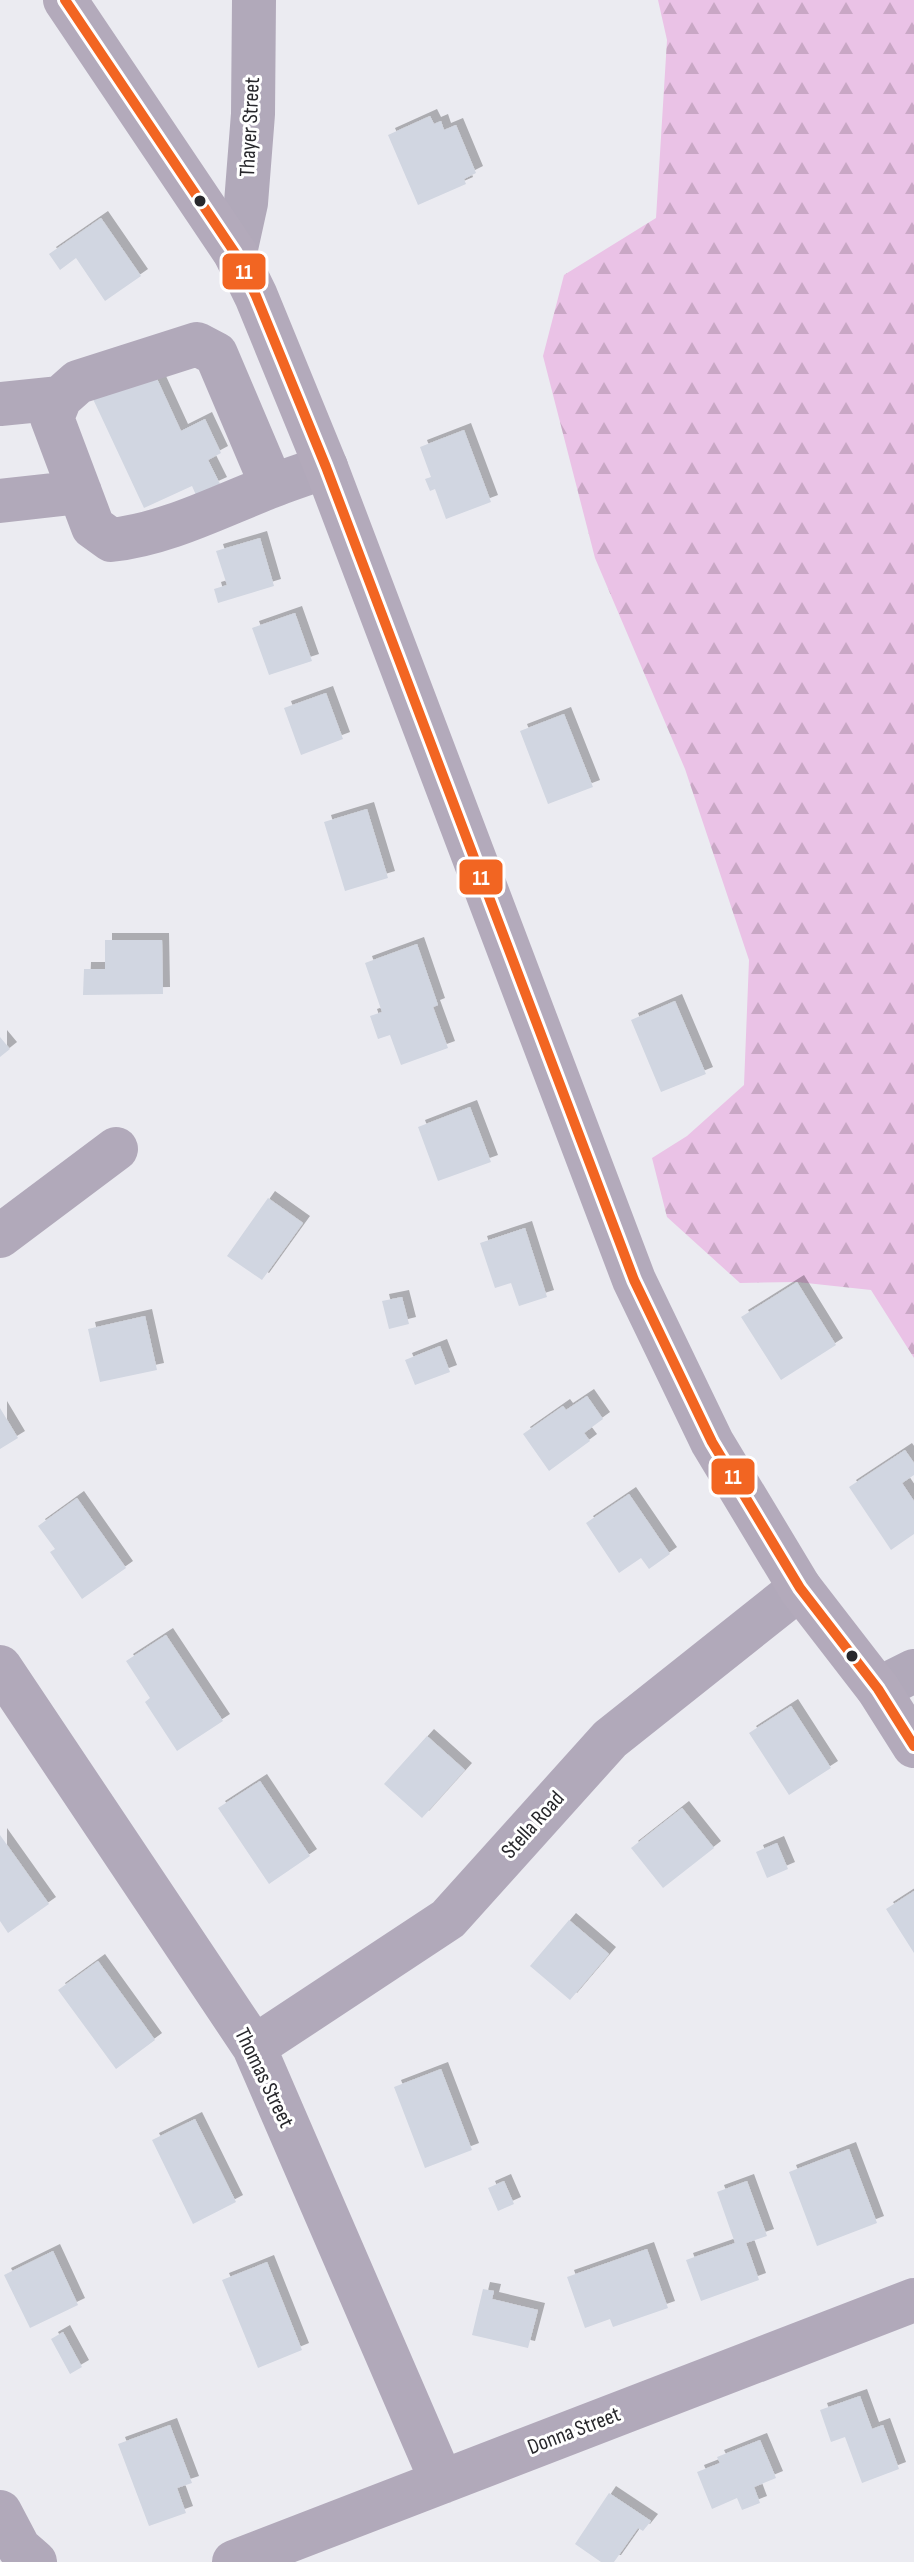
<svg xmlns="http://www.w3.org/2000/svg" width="914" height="2562" font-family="'Sofia Sans Condensed',sans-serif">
<defs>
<pattern id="forest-firs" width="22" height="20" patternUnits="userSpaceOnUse" patternTransform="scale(2)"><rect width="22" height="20" fill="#eac2e6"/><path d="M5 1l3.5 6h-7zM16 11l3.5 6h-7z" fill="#c9a7c5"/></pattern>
<filter id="shadow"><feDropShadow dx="7" dy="-7" stdDeviation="0" flood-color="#0004"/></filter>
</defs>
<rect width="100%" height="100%" fill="#ebebf1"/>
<path fill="url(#forest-firs)" d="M658 0H914V1358L871 1290 797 1282 740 1283 667 1217 652 1158 687 1136 744 1085 749 960 685 769 595 558 543 356 564 275 656 218 667 40Z"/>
<path fill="#d1d6e1" filter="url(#shadow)" d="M430 116 434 124 441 121 444 130 456 125 476 173 464 179 466 184 418 205 388 135Z
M101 218 141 276 105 301 76 258 60 270 49 254Z
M153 370 181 431 205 419 221 453 208 460 220 484 196 495 192 486 144 508 93 399Z
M464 430 491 502 446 519 435 489 430 491 425 479 431 477 420 447Z
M260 538 274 586 218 603 214 589 227 585 216 551Z
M295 613 312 661 269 675 252 628Z
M326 693 343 739 301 755 284 708Z
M564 714 593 787 548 804 520 731Z
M367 809 388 878 345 891 324 822Z
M105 940H162L163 994 83 995 84 969H105Z
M417 944 438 1005 433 1007 448 1048 401 1065 390 1035 378 1039 370 1016 382 1012 365 963Z
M675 1001 706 1074 661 1092 631 1020Z
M0 1037 10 1049 0 1057Z
M470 1107 491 1162 438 1181 418 1127Z
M268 1198 303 1223 262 1280 227 1256Z
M525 1228 547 1297 519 1306 511 1283 495 1288 480 1243Z
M797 1282 836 1345 781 1380 741 1317Z
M402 1297 409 1324 389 1329 382 1301Z
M145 1316 157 1370 100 1382 88 1329Z
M440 1346 450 1372 415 1385 405 1360Z
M587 1396 603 1419 584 1433 590 1441 549 1471 523 1434 563 1406 566 1410Z
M0 1408 18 1438 0 1449Z
M905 1450 914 1463V1475L902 1483 914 1501V1534L891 1550 849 1487Z
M629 1494 670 1554 649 1569 641 1558 619 1573 586 1523Z
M77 1498 126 1568 82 1599 50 1552 55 1549 38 1526Z
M166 1635 223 1721 177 1751 145 1702 150 1698 126 1661Z
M791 1706 831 1768 789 1795 749 1733Z
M427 1736 465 1770 422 1818 384 1784Z
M260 1781 310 1856 269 1884 218 1808Z
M682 1808 714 1848 663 1888 631 1848Z
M0 1835 49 1904 8 1933 0 1921Z
M777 1843 788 1869 767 1878 756 1852Z
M914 1891V1953L886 1909Z
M569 1920 609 1954 570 2000 530 1966Z
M98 1961 155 2040 116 2069 58 1990Z
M441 2069 472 2150 425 2168 394 2087Z
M195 2119 236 2202 193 2224 152 2140Z
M849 2149 877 2223 817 2246 789 2172Z
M504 2181 514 2204 498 2211 488 2188Z
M747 2181 767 2236 746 2243 759 2280 701 2301 686 2260 735 2243 717 2192Z
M647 2249 668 2308 613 2327 610 2319 585 2328 567 2277Z
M53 2251 78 2305 30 2328 4 2275Z
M267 2262 302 2350 258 2368 222 2280Z
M483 2289 494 2291 492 2299 538 2310 528 2348 472 2335Z
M63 2332 82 2367 70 2374 51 2339Z
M860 2396 872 2429 883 2425 899 2469 862 2483 845 2437 831 2442 820 2410Z
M170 2425 192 2483 177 2488 186 2513 149 2526 118 2444Z
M760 2440 776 2478 754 2487 760 2503 742 2510 737 2498 712 2509 697 2472 720 2463 717 2457Z
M609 2493 651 2521 643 2531 638 2528 614 2562H601L575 2544Z"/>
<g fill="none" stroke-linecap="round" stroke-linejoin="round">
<path stroke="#b1a9ba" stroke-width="44" d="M235 253 246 203 253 114 254 0
M0 404 60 398
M272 486 216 354 197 344 78 382 60 398 52 418 93 527 111 540C167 534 220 506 272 486 290 479 308 473 326 467
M0 501 80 492
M0 1236 116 1149
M0 1667 254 2047 442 2482
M878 1689 914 1671
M254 2047 448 1919 610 1739 800 1588
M0 2512 19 2548 35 2562
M234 2562 914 2300"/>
<path stroke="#b3aabb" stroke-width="44" d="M65 0 235 253 256 296 326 467 634 1280 712 1442 800 1588 878 1689 914 1746"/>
<g stroke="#fff" stroke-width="16">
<path id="bus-1" d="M65 0 235 253 256 296 326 467 634 1280 712 1442 800 1588 878 1689 914 1746"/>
</g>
<use href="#bus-1" stroke="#f26522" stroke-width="10"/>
</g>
<g fill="#28282c" stroke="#fff" stroke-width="3">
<circle cx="200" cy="201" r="7"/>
<circle cx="852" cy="1656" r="7"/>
</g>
<g text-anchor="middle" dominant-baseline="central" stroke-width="6" stroke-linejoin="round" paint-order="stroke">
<g font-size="22" fill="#28282c" stroke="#fff">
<text transform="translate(250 127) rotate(-87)">Thayer Street</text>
<text transform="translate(533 1825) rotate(-48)">Stella Road</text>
<text transform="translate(264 2078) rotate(64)">Thomas Street</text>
<text transform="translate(574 2431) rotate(-21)">Donna Street</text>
</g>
</g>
<g stroke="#fff" stroke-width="3">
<rect x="221" y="252" width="46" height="39" rx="8" fill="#f26522"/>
<rect x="458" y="858" width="46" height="38" rx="8" fill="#f26522"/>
<rect x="710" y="1457" width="46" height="39" rx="8" fill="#f26522"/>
</g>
<g font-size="22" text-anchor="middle" font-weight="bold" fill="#fff">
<text x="244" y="279">11</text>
<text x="481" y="885">11</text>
<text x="733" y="1484">11</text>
</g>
</svg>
